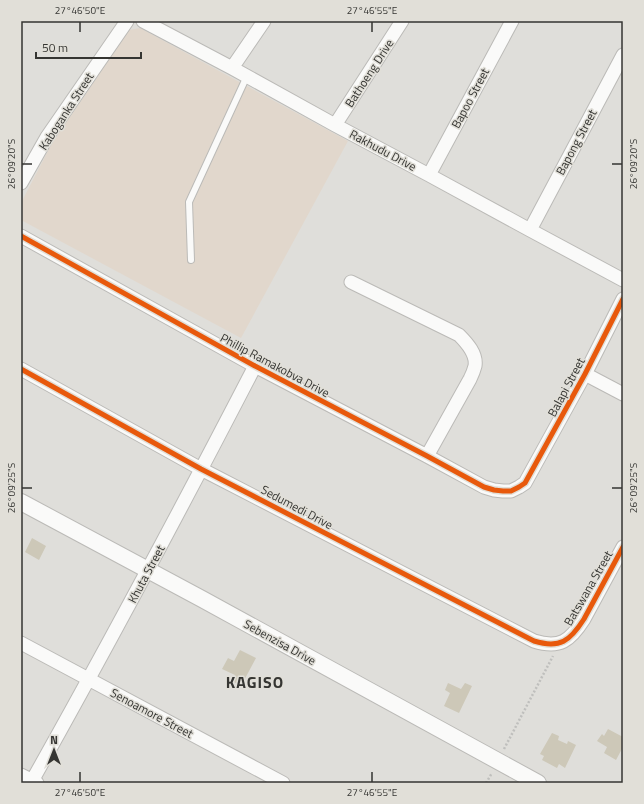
<svg xmlns="http://www.w3.org/2000/svg" width="644" height="804" font-family="'Titillium Web',sans-serif">
<rect width="100%" height="100%" fill="#dfdeda"/>
<path fill="#e1d7cc" d="M140 28 348 141 241 338 21 220V203L51 145 129 30Z"/>
<path fill="#cdc8b8" d="M32 538 46 546 39 560 25 552Z
M240 650 256 658 241 686 232 681 235 675 222 669 228 658 234 661Z
M448 683 461 689 465 683 472 686 459 713 444 706 450 693 445 690Z
M608 729 623 737V747L616 760 604 753 607 747 597 741 602 734 604 736Z
M552 733 559 736 558 740 567 744 568 741 576 745 565 768 559 764 557 768 542 760 544 756 540 754Z"/>
<g fill="none" stroke-linecap="round" stroke-linejoin="round">
<g stroke="#bbbab7" stroke-width="8">
<path id="service" d="M191 260 189 202 247 76"/>
</g>
<g stroke="#bbbab7" stroke-width="15">
<path id="minor" d="M143 21 232 68 335 125 429 175 530 230 623 280
M232 68 264 21
M335 125 402 21
M429 175 512 21
M21 183 47 137 127 21
M530 230 623 55
M21 236 255 366 427 456 484 487 494 490 503 491H511L519 487 525 483 585 374 623 299
M351 282 459 335C467 343 477 354 475 366 474 370 472 375 470 379L427 456
M21 369 201 469 534 641C560 649 570 641 584 619L623 547
M585 374 623 394
M21 643 283 783
M21 775 37 783
M32 781C109 644 183 505 255 366"/>
</g>
<g stroke="#bbbab7" stroke-width="18">
<path id="tertiary" d="M21 502 202 599 538 783"/>
</g>
<path stroke="#bfbfbd" stroke-width="2.5" stroke-dasharray="2 2" stroke-linecap="butt" d="M504 749 553 656
M486 783 492 773"/>
<use href="#service" stroke="#fafaf9" stroke-width="6"/>
<use href="#minor" stroke="#fafaf9" stroke-width="13"/>
<use href="#tertiary" stroke="#fafaf9" stroke-width="16"/>
<g stroke="#e1dfd8" stroke-width="8">
<path id="cycleway" d="M21 236 255 366 427 456 484 487 494 490 503 491H511L519 487 525 483 585 374 623 299
M21 369 201 469 534 641C560 649 570 641 584 619L623 547"/>
</g>
<use href="#cycleway" stroke="#e8590c" stroke-width="5"/>
</g>
<path fill="none" stroke="#353532" stroke-width="1.5" d="M80 22V32M372 22V32M22 164H32M612 164H622M22 488H32M612 488H622M80 772V782M372 772V782"/>
<g text-anchor="middle" dominant-baseline="central" stroke-width="3" stroke-linejoin="round" paint-order="stroke">
<g font-size="12" fill="#353532" stroke="#e1dfd8">
<text transform="translate(369 73) rotate(-57)">Bathoeng Drive</text>
<text transform="translate(470 98) rotate(-62)">Bapoo Street</text>
<text transform="translate(66 111) rotate(-57)">Kaboganka Street</text>
<text transform="translate(576 142) rotate(-62)">Bapong Street</text>
<text transform="translate(383 150) rotate(28)">Rakhudu Drive</text>
<text transform="translate(275 365) rotate(28)">Phillip Ramakobva Drive</text>
<text transform="translate(566 387) rotate(-62)">Balapi Street</text>
<text transform="translate(297 507) rotate(28)">Sedumedi Drive</text>
<text transform="translate(146 574) rotate(-62)">Khuta Street</text>
<text transform="translate(588 588) rotate(-60)">Batswana Street</text>
<text transform="translate(280 642) rotate(29)">Sebenzisa Drive</text>
<text transform="translate(152 713) rotate(28)">Senoamore Street</text>
</g>
<g font-size="16" font-weight="bold" letter-spacing="1" fill="#353532" stroke="#e1dfd8">
<text x="255" y="682">KAGISO</text>
</g>
</g>
<rect width="644" height="804" fill="none" stroke="#e1dfd8" stroke-width="44"/>
<g transform="translate(54 750)" stroke="#e1dfd8" stroke-width="3" paint-order="stroke">
<path d="M0-3L7 15L0 10L-7 15Z" fill="#353532"/>
<text y="-6" font-size="11" font-weight="bold" text-anchor="middle" fill="#353532">N</text>
</g>
<path d="M36 52v6h105v-6" fill="none" stroke="#353532" stroke-width="2"/>
<text x="42" y="52" font-size="12" fill="#353532" stroke="#e1dfd8" stroke-width="3" paint-order="stroke">50 m</text>
<rect x="22" y="22" width="600" height="760" fill="none" stroke="#353532" stroke-width="1.5"/>
<g font-size="10" text-anchor="middle" fill="#353532">
<text x="80" y="14">27°46'50"E</text>
<text x="372" y="14">27°46'55"E</text>
<text transform="translate(11 164) rotate(-90)" y="4">26°09'20"S</text>
<text transform="translate(633 164) rotate(-90)" y="4">26°09'20"S</text>
<text transform="translate(11 488) rotate(-90)" y="4">26°09'25"S</text>
<text transform="translate(633 488) rotate(-90)" y="4">26°09'25"S</text>
<text x="80" y="796">27°46'50"E</text>
<text x="372" y="796">27°46'55"E</text>
</g>
</svg>
